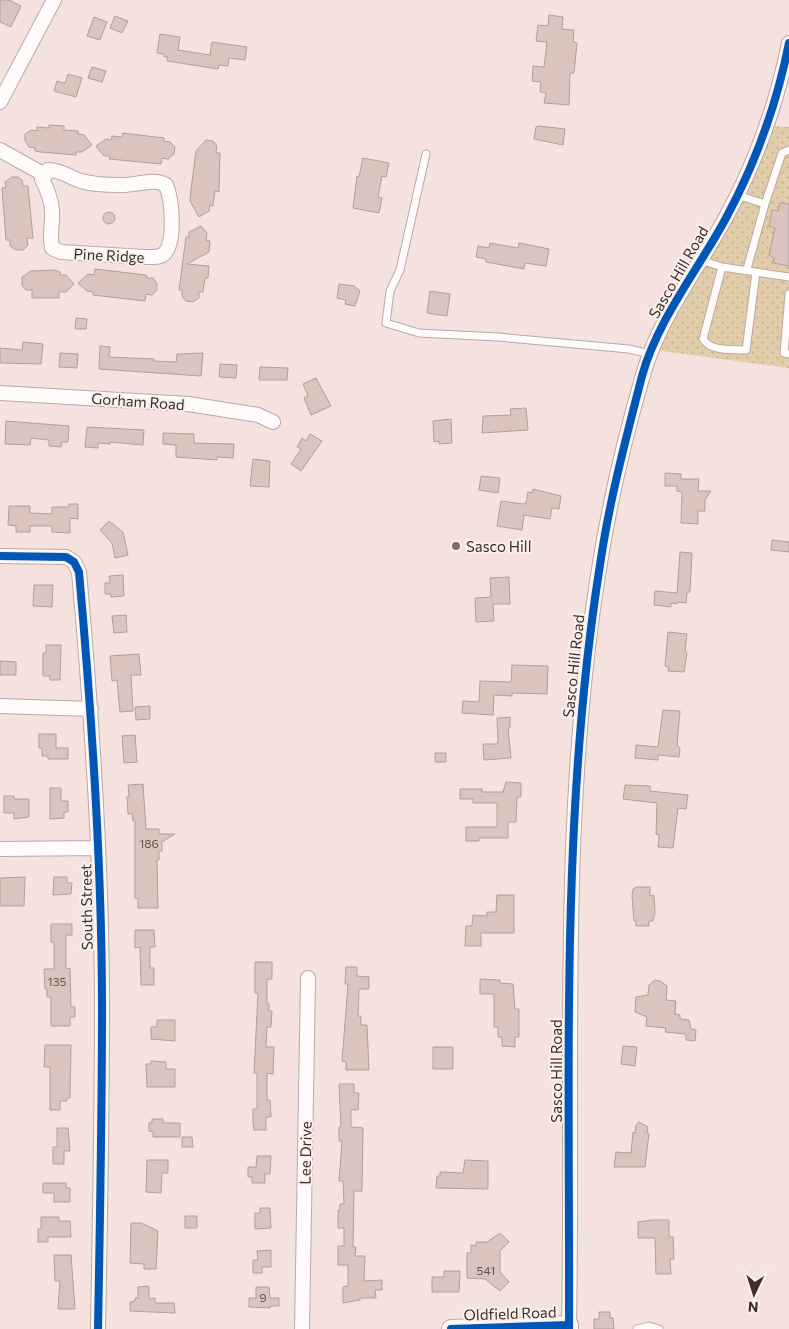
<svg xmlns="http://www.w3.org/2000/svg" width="789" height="1329" font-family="Commissioner,sans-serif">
<defs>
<pattern id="grass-dots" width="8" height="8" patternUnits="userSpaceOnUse" patternTransform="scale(1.25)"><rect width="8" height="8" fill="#e1cdaa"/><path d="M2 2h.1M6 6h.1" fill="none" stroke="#c2b092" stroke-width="1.8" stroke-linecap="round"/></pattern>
</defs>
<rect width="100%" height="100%" fill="#f5e2df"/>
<path fill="url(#grass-dots)" d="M770 126 789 127V368L655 350Z"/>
<path fill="#dbc3be" stroke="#af9f9c" d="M0 0H9L21 6 11 27 0 22Z
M549 15 563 17 562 29 574 30 573 42 577 43 574 73H570L569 105 544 103 546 93 540 92 541 82 532 81 533 66 544 67 547 42 536 41 538 25 548 26Z
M115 16 128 21 122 33 110 28Z
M94 17 107 22 100 40 87 36Z
M160 34 180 37 178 50 210 55 212 42 247 47 245 60 229 58 228 66 219 65 218 69 167 61 168 57H164V54L157 53Z
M92 67 106 71 102 82 88 78Z
M68 74 82 78 76 97 54 91 57 81 65 83Z
M49 125 64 126V130L78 131V134L84 135 92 145 82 152H76V155L40 152 35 151V148L29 147 25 141V134L31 130 37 131V127L49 128Z
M539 126 565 129 563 145 534 139 536 127Z
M123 133 164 138V141L170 142 175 147 174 154 168 159 162 158 161 164 109 159 110 156H104L96 146 106 139 111 140 112 136 122 137Z
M206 140 213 141 217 146 216 153H220L219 192 215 191 213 206 210 205 209 211 199 217 190 201 191 189 196 151Z
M363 158 389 163 386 177 382 176 378 197 382 198 379 213 353 208 357 176 359 177Z
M12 177H18L22 180 23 186H28L33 238H27L28 245 23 250H16L10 246V240H6L2 188 6 187 5 182Z
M780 203 789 204V266L773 263 774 258 769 255 775 228 769 226 772 210 778 211Z
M103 218a6 6 0 1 1 12 0a6 6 0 1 1-12 0Z
M201 226 207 233 206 240 210 241 209 252 187 264 209 266 208 278H205L203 292H199V298L193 302 186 301 182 296V290H179L186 237H189V232Z
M490 243 518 248 519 243 549 249 546 266 525 263 524 269 486 262V259L476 257 478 246 489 248Z
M95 269 146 275 147 278H153L157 284V290L152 295 146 294 145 301 93 295V292L87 291 78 283 88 274 94 275Z
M54 270 60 272V275H66L74 284 66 292H59V298H32V290H26L22 285V277L31 271Z
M339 284 354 286 360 291 355 306 345 304 346 300 337 298Z
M430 291 450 294 447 316 427 313Z
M76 318 87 319 86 329H75Z
M23 342 43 344 41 364 0 363V348L22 350Z
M100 346 110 347 109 357 154 359 153 361 176 362 177 354 203 353 201 376 99 369Z
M60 353 78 354 77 368 59 367Z
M220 364 237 365 236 378 219 377Z
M260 367 288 368 287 380H259Z
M316 378 331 406 311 415 304 398 308 396 303 384Z
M526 408 528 430 482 433 483 416 511 415 510 409Z
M451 419 452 443 439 444V441L434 442 433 421Z
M6 421 69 426 68 442H62L61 447 49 446V440L31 438 30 445 5 444Z
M87 427 144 430 143 445 110 442V444L98 443V448L85 447Z
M163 433 194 434V443L234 444 233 458 217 457V460L176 457V445L163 444Z
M310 434 322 441 301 471 291 464 301 449 297 447 302 438 306 441Z
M253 459 270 461 269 487 250 486Z
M665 473 681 474V479H699L698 491H711L705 500V511H698V524L681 523 682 492 677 491V486H665Z
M481 476 500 478 498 493 479 490Z
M533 489 561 496 559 509 552 508 550 519 524 515 522 530 497 526 501 501 523 504 526 503 528 492 532 493Z
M69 504H78V519L70 518V533L52 532V526H30V532H16V526L8 525 9 506H30V513L52 514V507H69Z
M109 521 123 532 128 555 115 558 112 543 100 530Z
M772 540 789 542V552L771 550Z
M680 552 692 553 690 592H687L686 603 677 602V604L671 603V607L654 605 655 591 677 593Z
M123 575 124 596 111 597V594H105V583H110L109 576Z
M509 577 510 604H493L494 621 476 622 475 598 491 597 490 578Z
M34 585H53L52 607 33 606Z
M126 615 127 632 114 633 112 616Z
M668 632 687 634 685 650 687 653 684 672 668 671 669 667 665 666Z
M46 645H61L60 680H50V676H43V653H46Z
M139 654 141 675H131L133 711 120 712 117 680 112 681 110 656Z
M0 661 16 662V675H0Z
M512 665 548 666 547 694 512 693V696L494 695 493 715 462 713 463 701 479 702 480 681 511 682Z
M150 706V719L136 720 135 707Z
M663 710 680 711 677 745 680 748 679 757 658 755V760L635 758 636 745 658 747Z
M510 717V728H508L511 758 484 760 483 744H497L498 741 497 718Z
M39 734H56V748H68V759H48V756H42V748H39Z
M135 735 137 762 124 763 122 736Z
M435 753H446V762H435Z
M506 782 521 783V797H517L516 822H508V838H479V841H466V827H497V803H473V799H460V789H482V792H503Z
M143 784 146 829H159V834H175L162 842V851H159V860H157L158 908H138V898H135V821H133L132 813 128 814 127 797H129L128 785Z
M625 785 650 786V791L688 795 686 809 678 808 673 848 658 847 659 835 656 834 657 803 623 799Z
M50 788H61V801H68V812H64V818L50 819Z
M4 796H14V799H29V817L14 819V813H4Z
M25 877 24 906H0V878Z
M54 877H67V883H72L71 894 53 895Z
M636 887H650V896L654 895 655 913 653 921H649V926H636V921H634L632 896 633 889Z
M497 895H514V933H481V946H465L466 926H472L473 915 487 916V912H496Z
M51 924H72V935H66V969L70 968 71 1007H75V1017H70V1026H51V997H47V989H45L44 969H54V942H51Z
M135 930H154L155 947H150V968H154V985H141L140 947 135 948Z
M255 962H272V979H267V1004H269V1011H272L271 1027H267L266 1047H274L273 1074 267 1073V1100H270L271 1117H266V1130H254L253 1122V1109H257V1073H254L258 993H255Z
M346 967H357V976L369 977V989H359L358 1016H361V1025H367L369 1070H346V1062L342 1061 348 984H345Z
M480 979 500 980V983L513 984 515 1009H519V1037H515V1047L502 1046V1037H498V1027H494V994H480Z
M655 980 660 981 667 986 666 1000 676 1001 675 1014 680 1015V1019L689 1020 691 1029 696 1030 695 1041 686 1040V1034L665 1032 666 1028 646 1026 647 1017 635 1012 636 997 648 995 649 985Z
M157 1020H175V1041L151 1039V1027H157Z
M45 1045H71L70 1098H67V1101H60V1110H50V1067H44Z
M623 1046 637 1047 635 1066 621 1064Z
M433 1047H453V1069H433Z
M151 1061 166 1062V1069H175V1087H147L146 1064H151Z
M339 1084H354V1093H359L358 1110H351V1127L363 1128 362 1191H354L353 1247H356L355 1256H365L364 1281 382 1280V1290H375L376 1298H360V1300L343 1303V1287L348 1286V1265H338V1246H344V1228H338V1210H340V1204H344L343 1181H339L342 1141H339V1127H341Z
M152 1119H163V1123H180V1137H153V1132L149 1131V1123H152Z
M639 1122 648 1127 647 1133 649 1134 645 1167H614L616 1152 631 1153 633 1132 635 1133 636 1125Z
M57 1128H68L70 1151H64V1164H53V1147H57Z
M182 1137H192L193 1147H182Z
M257 1156H271L270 1174H265V1183H252V1177H248V1167H256Z
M147 1160H168V1173H162L161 1193 146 1192Z
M465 1160 488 1161V1189L436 1188 437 1176H440V1172L463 1173Z
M43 1183H66V1188H70V1202H54V1193H43Z
M260 1208H270L271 1228 255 1229V1213H260Z
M185 1216H197V1228H185Z
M41 1217H59V1221H70L71 1237H48V1242H38V1229H41Z
M652 1220H669V1237H673L674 1259H670L671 1274H656L655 1238H638V1222Z
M131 1223H141L158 1231 156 1269H144V1264L130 1263Z
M500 1233 509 1242 500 1251V1272L509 1282 500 1291 485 1279 467 1278V1253H471V1245L476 1246V1242H487Z
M271 1250V1267H262V1273H253V1260H258L257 1251Z
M54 1255H71L75 1309H58L60 1281H55Z
M444 1271H460L459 1292H432V1277H444Z
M149 1286V1299L155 1298V1303H174L175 1313 130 1311V1302L135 1301V1298H138V1287Z
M256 1287H269L270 1298H279V1306H270V1308L249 1307V1298H256Z
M599 1312H610V1318H613L614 1329H594V1319H599Z"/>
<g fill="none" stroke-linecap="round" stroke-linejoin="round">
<g stroke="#b9a9a6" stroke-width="9">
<path id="service" d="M426 154 400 270 390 291 386 323 419 333 498 337 629 349 650 354
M737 195 765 204 782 153 789 150
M701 260 722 267 789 277
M722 267 703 339C711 352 732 349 746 350L756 272
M747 269 765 204
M789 294 784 353 789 354
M637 1329 649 1326 659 1329"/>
</g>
<g stroke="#b9a9a6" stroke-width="16">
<path id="minor" d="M0 102 54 0
M0 150 45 175
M48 170C61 170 69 177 81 181 94 185 108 185 120 185 135 186 154 177 166 185 172 199 176 242 164 254 159 258 151 257 145 257L61 252 52 248C49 235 53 223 52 210 51 199 47 189 42 179Z
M0 393 188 404 258 415 273 422
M0 556 66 557 74 562 79 572C92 717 102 863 102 1009 102 1116 100 1222 98 1329
M0 706 91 709
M0 849 98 848
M569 1325C574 1071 558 815 600 563 610 500 625 437 643 375 659 318 698 269 726 217 755 164 777 103 789 43
M302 1329 308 978"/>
</g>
<g stroke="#b9a9a6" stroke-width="20">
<path id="tertiary" d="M451 1329 569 1325V1329"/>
</g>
<use href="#service" stroke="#fefbfa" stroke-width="7"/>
<use href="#minor" stroke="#fefbfa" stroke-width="14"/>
<use href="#tertiary" stroke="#fefbfa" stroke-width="18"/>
<g stroke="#f9f0ee" stroke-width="11">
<path id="cycleway" d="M0 556 66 557 74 562 79 572C92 717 102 863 102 1009 102 1116 100 1222 98 1329
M451 1329 569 1325
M569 1329C570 1076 560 815 600 565 609 502 626 438 642 376 658 319 698 270 726 218 755 164 777 103 789 43"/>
</g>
<use href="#cycleway" stroke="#0057b8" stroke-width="8"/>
</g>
<circle fill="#7e6d69" stroke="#f9f0ee" stroke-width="2" cx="456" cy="546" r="5"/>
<g text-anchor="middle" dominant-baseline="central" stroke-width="4" stroke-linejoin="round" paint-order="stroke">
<g font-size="12" fill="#65534f">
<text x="149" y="843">186</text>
<text x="57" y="981">135</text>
<text x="486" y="1270">541</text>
<text x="263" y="1297">9</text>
</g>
<g font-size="15" fill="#3e2e2a" stroke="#f9f0ee">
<text transform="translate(109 255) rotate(3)">Pine Ridge</text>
<text transform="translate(678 272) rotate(-60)">Sasco Hill Road</text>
<text transform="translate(138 401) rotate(4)">Gorham Road</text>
<text transform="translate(573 666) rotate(-84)">Sasco Hill Road</text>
<text transform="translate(86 907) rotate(-91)">South Street</text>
<text transform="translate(556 1071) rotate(-90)">Sasco Hill Road</text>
<text transform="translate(305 1153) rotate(-89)">Lee Drive</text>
<text transform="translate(510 1313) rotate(-2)">Oldfield Road</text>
</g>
<g font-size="15" fill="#3e2e2a" stroke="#f9f0ee" text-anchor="start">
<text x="466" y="546">Sasco Hill</text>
</g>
</g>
<g transform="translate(754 1294) rotate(184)" stroke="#f9f0ee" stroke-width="4" paint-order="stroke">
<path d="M0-4L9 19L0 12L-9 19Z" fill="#3e2e2a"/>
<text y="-8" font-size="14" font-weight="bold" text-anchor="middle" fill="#3e2e2a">N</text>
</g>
</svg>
